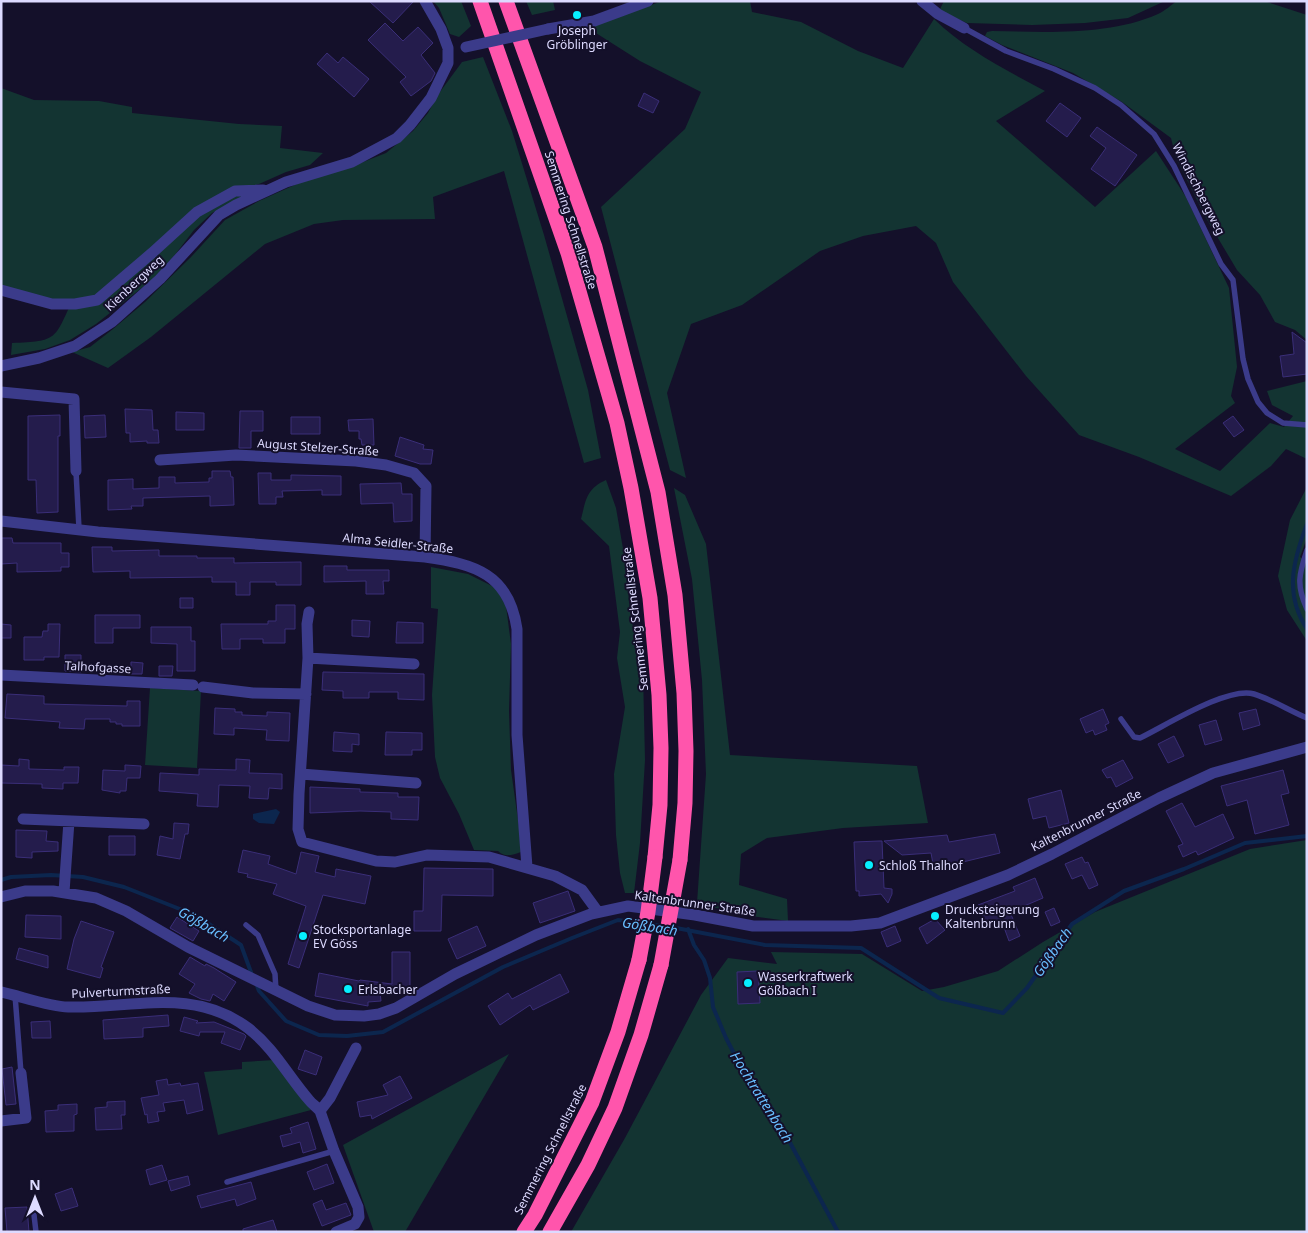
<svg xmlns="http://www.w3.org/2000/svg" width="1308" height="1233" font-family="'Noto Sans',sans-serif">
<rect width="100%" height="100%" fill="#14102a"/>
<path fill="#133432" d="M433 1H461L471 26 459 37 450 34 439 8Z
M526 1H553L555 10 532 15Z
M662 1H750L752 12 801 22 858 51 903 68 934 19C966 50 1006 70 1045 91L996 121 1095 207 1156 151 1186 197 1229 288 1237 367 1231 396 1235 403 1175 449 1220 471 1270 423 1284 427 1293 416 1272 405 1267 391 1307 381V459L1286 449 1271 466 1231 496 1139 457 1079 435 1026 376 953 282 936 243 916 226 863 236 820 251 742 305 691 324 667 393 686 478 670 470 601 207 685 129 701 92 640 61 588 28Z
M944 1H1165L1128 18 1085 23 1032 25 967 23 939 11Z
M1177 1H1264L1307 15V340L1295 330 1275 322 1260 295 1237 270 1206 218 1176 158 1171 138 1122 102 1073 73 1002 45 985 36 987 32 992 31C1044 32 1109 36 1158 14 1165 11 1171 5 1177 1Z
M483 57 512 131 544 235 588 390 601 458 584 463 504 171 433 197 435 219 343 220 314 224 265 244 151 337 108 368 72 352 90 347 113 329 145 302 191 257 225 220 259 201 299 183 353 166 386 153 413 131 428 113 437 96 462 62Z
M1 88 34 100 99 101 132 107V113L239 124 282 126 280 148 323 153 310 165 286 172 259 184 247 187 241 198 212 213 194 230 174 256 153 279 96 324 70 340 45 349 11 355 12 343C58 341 54 340 73 299L53 300 1 285Z
M606 480 616 508 626 566 630 612 643 673 645 760 640 843 634 893H625L620 873 616 835 614 774 625 707 617 658 620 632 609 546 581 519C586 500 586 489 606 480Z
M1307 487V538L1300 557 1307 562V641L1287 610 1278 576 1290 520Z
M674 488 685 495 706 544 730 755 917 766 928 823 843 828 767 838 741 854 739 885 787 899 788 921 743 915 697 903 706 774 702 680 692 579Z
M431 567 468 574 496 588 506 606 511 644 509 711 511 770 519 827 521 852C512 855 505 858 498 851L474 850 459 814 440 778 435 757 432 695 438 609 431 608Z
M150 688 201 691 197 768 145 765Z
M1307 840V1232H571L625 1138 701 995 728 958 777 964 771 952 862 954 922 991 944 987 998 971 1043 942 1095 912 1250 849Z
M509 1054 405 1232H374L343 1145Z
M274 1060 311 1110 218 1135 204 1072 242 1069V1062Z"/>
<path fill="#0c264e" d="M276 809 280 812 274 824 259 823 253 819V814Z"/>
<g fill="none" stroke-linecap="round" stroke-linejoin="round">
<path stroke="#0c264e" stroke-width="4" d="M1307 524C1293 561 1284 594 1307 629
M1 880 11 877 51 875 83 877 124 887 195 915 241 945 252 975
M648 924 664 926
M671 927 765 945 861 948 939 998 1003 1013 1027 988 1072 924 1124 891 1184 869 1245 843 1307 836
M688 929 694 945 704 960 710 978 713 1007 726 1038 739 1063 772 1109 838 1232
M256 983 259 991 286 1021 319 1035 347 1036 383 1032 503 967 572 938 618 920 641 923"/>
</g>
<path fill="#241c4c" stroke="#3a2e78" d="M369 1H414L393 23Z
M385 23 403 41 418 27 433 43 421 55 435 73 431 81 411 96 400 82 406 77 368 40Z
M327 53 338 63 343 57 369 79 354 97 317 64Z
M644 93 659 101 653 113 638 106Z
M1060 103 1081 118 1067 137 1046 121Z
M1097 127 1137 155 1115 186 1091 169 1106 148 1090 136Z
M1292 332 1307 343V374L1283 377 1280 356 1294 354Z
M125 409 152 410 153 430H158L159 443H147V441L130 442V433H126Z
M240 411H263V431H251V448H239Z
M176 412 204 413V430H176Z
M60 415V436H58V512L37 513 36 480H28V416Z
M105 415 106 437 85 438 84 416Z
M1233 416 1244 430 1234 437 1223 423Z
M291 417H320V434H291Z
M373 419 374 445H362L361 439H359V431H349L348 420Z
M400 437 424 445 423 449 433 450 431 464H420L395 456Z
M212 471H230L231 477H233L234 505 210 506V496L176 497 143 498V506H131L132 509 108 510V480L133 479V489L159 488V477H175V483L209 482V478H212Z
M258 473H271V480H291V475L341 476V495H322V490L282 491 283 497H276V504H259Z
M401 483 402 494H412V521L394 522 393 503 361 504 360 484Z
M1 538H12L13 543H61V553H69V567H61V571L17 572V563L1 564Z
M92 547H112V551L159 550V556H197V558H234V563L301 562V585H276V582H250V595H236V582H212V577L130 578V571L93 572Z
M324 566H347V570H389V581H383L384 594H366V581L324 582Z
M180 598H193V608H180Z
M276 605H295V629H285V643H263V639H240V649H222L221 624H268V621H276Z
M95 615H140V628H113V643H95Z
M352 620 370 621 369 637 352 636Z
M397 622 423 623V643H396Z
M1 624 11 625V638H1Z
M48 624H60L59 657H44V660H24V637H42L43 631H48Z
M151 627H191V641H195V671H177V644L151 643Z
M65 655H81V672L65 671Z
M131 662 143 663 142 674H131Z
M159 666H173L172 676H159Z
M323 672 424 674V700L398 699V692H369V698H343V691L322 690Z
M7 694 44 696V704L127 706V701H140V726H122V724H116V722H110V719H85L84 729 59 728 60 722 5 718Z
M215 708 235 709V712H242V715L267 716V712L290 713 289 741 266 740 267 730 234 728V735L214 734Z
M1103 709 1109 723 1105 725 1107 730 1095 735 1093 730 1086 733 1080 719Z
M1256 709 1260 725 1243 730 1239 713Z
M1216 720 1222 740 1205 745 1199 725Z
M334 732 359 734V745L352 744V752L333 751Z
M386 732 422 733V750H412V755H385Z
M1174 736 1184 756 1168 763 1158 744Z
M19 759 29 760V769L64 770V767H79L78 783H63V789L42 788V784L1 783V765L19 766Z
M236 759 250 760 249 773 282 774V789L269 788 268 799 249 798 250 786 219 785 218 807 197 806 198 794 159 791 160 773 199 775V769L236 770Z
M1123 760 1133 778 1116 787 1111 777 1107 778 1102 770Z
M125 765 141 766 140 778H127L126 791H120V793L102 790 103 770 125 771Z
M1283 770 1289 793 1281 795 1289 825 1255 834 1247 800 1227 806 1221 786Z
M310 787 360 789V792L398 793V797H419L418 820 391 819V812L360 811 310 813Z
M1061 790 1069 823 1049 828 1046 816 1033 819 1028 799Z
M1182 803 1195 827 1223 814 1234 838 1198 855 1196 851 1183 857 1178 846 1183 844 1166 811Z
M174 823 189 824 188 834H185L180 859 157 855 160 836 173 839Z
M16 830 47 831 46 841 58 842V851L32 852V858L16 857Z
M995 834 1000 853 934 869 931 853 902 855 884 841 947 835 949 842Z
M109 836H135V855H109Z
M879 841H882L884 888 892 889V894L888 903 881 894 859 896V891H856L854 842Z
M243 850 270 856 268 864 296 874 301 852 319 856 315 872 335 877 336 869 371 876 365 904 323 895 299 968 288 964 306 906 273 894 277 884 247 877 248 874 238 872Z
M1082 857 1085 863 1088 862 1098 885 1089 889 1082 875 1072 879 1065 864Z
M424 868 493 869V896L442 895 441 931H414V911H423Z
M1035 878 1043 898 1010 912 1020 936 1009 941 1001 919 986 925 978 905 1015 891 1013 887Z
M568 891 575 911 540 923 533 903Z
M1054 908 1060 922 1051 926 1045 912Z
M26 915 61 916V939L25 937Z
M177 917 199 931 193 941 170 928Z
M935 919 945 930 927 944 919 928Z
M81 921 114 932 101 967 103 968 100 978 67 969 74 939Z
M477 926 486 946 457 959 448 939Z
M895 926 901 941 887 947 881 932Z
M19 948 48 956V968L16 959Z
M392 952H410V991L408 992H380L381 1001 368 1002V1006L315 996 319 973 359 981 360 980 392 984Z
M190 957 205 966 206 964 214 968 236 982 224 1001 213 994 210 1001 201 999 189 993 195 984 179 974Z
M758 971 760 1003 738 1004 737 972Z
M560 974 569 992 533 1010 530 1005 500 1025 488 1006 508 993 512 999Z
M168 1015 169 1026 143 1028V1037L104 1039 103 1020Z
M184 1017 198 1021 196 1023 214 1022 244 1034 246 1036 240 1050 221 1043 225 1032H200L199 1036 180 1031Z
M50 1021 51 1038H32L31 1022Z
M305 1050 322 1057 316 1075 298 1069Z
M12 1067 16 1104 6 1105 2 1069Z
M400 1076 412 1098 372 1119 371 1115 360 1117 357 1102 388 1095 383 1085Z
M167 1079 168 1085 180 1083 181 1086 198 1083 203 1110 187 1114 184 1100 163 1103 165 1111 157 1112 159 1121 148 1123 147 1114 145 1115 141 1098 159 1095 156 1081Z
M125 1101V1115H121L122 1129 96 1130 95 1108 107 1107V1102Z
M77 1104V1114L74 1115V1131L46 1132 45 1111 58 1110V1105Z
M308 1122 316 1149 303 1153 300 1142 283 1147 280 1136 292 1133 290 1128Z
M327 1164 334 1183 314 1190 307 1172Z
M162 1165 167 1180 150 1185 146 1170Z
M188 1176 190 1185 171 1191 168 1181Z
M251 1182 256 1199 237 1206 235 1199 201 1208 197 1196Z
M72 1188 78 1206 61 1211 55 1194Z
M322 1200 326 1210 346 1203 351 1215 322 1226 313 1204Z
M27 1207 29 1232H7L5 1208Z
M273 1220 277 1232H243V1229Z"/>
<g fill="none" stroke-linecap="round" stroke-linejoin="round">
<path stroke="#3b3b8a" stroke-width="5.5" d="M964 28 1006 51 1054 69 1095 88 1121 105 1154 134 1174 166 1221 264 1233 280 1243 359 1248 379 1258 402 1267 413 1283 423 1307 425
M76 471 79 529
M1307 550C1299 574 1296 585 1307 609
M1121 719 1134 737 1140 738C1165 726 1228 686 1254 694 1271 699 1290 711 1307 718
M246 925 258 935 275 974 276 991
M15 995 21 1073
M227 1182 334 1151
M34 1215 36 1232"/>
<path stroke="#3b3b8a" stroke-width="11" d="M922 1 938 14 964 28
M548 29 594 21 648 1
M1 290 52 304H75L97 300 152 253 197 212 235 191 263 190
M1 366 39 358 75 346 112 322 160 279 219 215 236 205 286 182 352 162 397 138 410 125 431 98 448 63V48L441 29 425 1
M1 392 74 399 76 471
M160 460 236 455 356 461 386 465 414 473 426 486 425 557
M1 521 98 532 425 557C475 564 509 574 517 629V735L527 867
M309 612 307 624 308 658 299 794 298 829 302 842 376 861 395 862 427 855 489 857 555 876 582 890 598 912
M308 658 414 664
M1 675 193 685
M203 687 253 693 306 694
M301 774 416 783
M23 819 144 824
M64 892 69 821
M1 897 25 891H53L96 898 126 911 188 947 308 1006 335 1015 364 1016 379 1014 396 1008 455 974 536 935 591 914 628 906 695 915 753 926H851L880 923 1008 875 1052 854 1159 798 1213 773 1307 747
M1 992C20 996 50 1007 68 1007 131 1009 192 986 248 1028 274 1048 288 1076 309 1100 312 1104 317 1107 320 1111
M1 1121 26 1118 21 1073
M336 1232 355 1224 359 1217 358 1207 334 1151 320 1111 330 1098 356 1048"/>
<path stroke="#ff55ac" stroke-width="15" d="M480 1 568 253 617 423 631 488 650 598 659 695 661 748 660 805 655 857
M506 1 595 247 658 492 675 595 684 693 686 751 685 803 680 860
M524 1232 535 1215 592 1102 618 1032 639 960
M550 1232 588 1165 615 1108 641 1035 661 965"/>
<path stroke="#3b3b8a" stroke-width="11" d="M466 47 548 29"/>
<path stroke="#ff55ac" stroke-width="15" d="M639 960 648 912 655 857
M661 965 680 860"/>
</g>
<g fill="#06efff" stroke="#14102a" stroke-width="2">
<circle cx="577" cy="15" r="5"/>
<circle cx="869" cy="865" r="5"/>
<circle cx="935" cy="916" r="5"/>
<circle cx="303" cy="936" r="5"/>
<circle cx="748" cy="983" r="5"/>
<circle cx="348" cy="989" r="5"/>
</g>
<g text-anchor="middle" dominant-baseline="central" stroke-width="4" stroke-linejoin="round" paint-order="stroke">
<g font-size="12" fill="#dddaff" stroke="#14102a" text-anchor="start">
<text x="577" y="30" text-anchor="middle">Joseph<tspan x="577" dy="14">Gröblinger</tspan></text>
<text x="879" y="865">Schloß Thalhof</text>
<text x="945" y="909">Drucksteigerung<tspan x="945" dy="14">Kaltenbrunn</tspan></text>
<text x="313" y="929">Stocksportanlage<tspan x="313" dy="14">EV Göss</tspan></text>
<text x="758" y="976">Wasserkraftwerk<tspan x="758" dy="14">Gößbach I</tspan></text>
<text x="358" y="989">Erlsbacher</text>
</g>
<g font-size="12" fill="#dddaff" stroke="#14102a">
<text transform="translate(1199 189) rotate(63)">Windischbergweg</text>
<text transform="translate(571 220) rotate(72)">Semmering Schnellstraße</text>
<text transform="translate(134 283) rotate(-43)">Kienbergweg</text>
<text transform="translate(318 447) rotate(4)">August Stelzer-Straße</text>
<text transform="translate(398 543) rotate(6)">Alma Seidler-Straße</text>
<text transform="translate(635 619) rotate(-97)">Semmering Schnellstraße</text>
<text transform="translate(98 667) rotate(3)">Talhofgasse</text>
<text transform="translate(1086 820) rotate(-27)">Kaltenbrunner Straße</text>
<text transform="translate(695 903) rotate(8)">Kaltenbrunner Straße</text>
<text transform="translate(121 991) rotate(-3)">Pulverturmstraße</text>
<text transform="translate(550 1149) rotate(-63)">Semmering Schnellstraße</text>
</g>
<g font-size="14" font-style="italic" fill="#68beff" stroke="#14102a">
<text transform="translate(204 924) rotate(30)">Gößbach</text>
<text transform="translate(650 926) rotate(9)">Gößbach</text>
<text transform="translate(1052 952) rotate(-55)">Gößbach</text>
<text transform="translate(762 1097) rotate(58)">Hochtrattenbach</text>
</g>
</g>
<rect width="1308" height="1233" fill="none" stroke="#dddaff" stroke-width="5"/>
<g transform="translate(35 1198)" stroke="#14102a" stroke-width="4" paint-order="stroke">
<path d="M0-4L9 19L0 12L-9 19Z" fill="#dddaff"/>
<text y="-8" font-size="14" font-weight="bold" text-anchor="middle" fill="#dddaff">N</text>
</g>
</svg>
